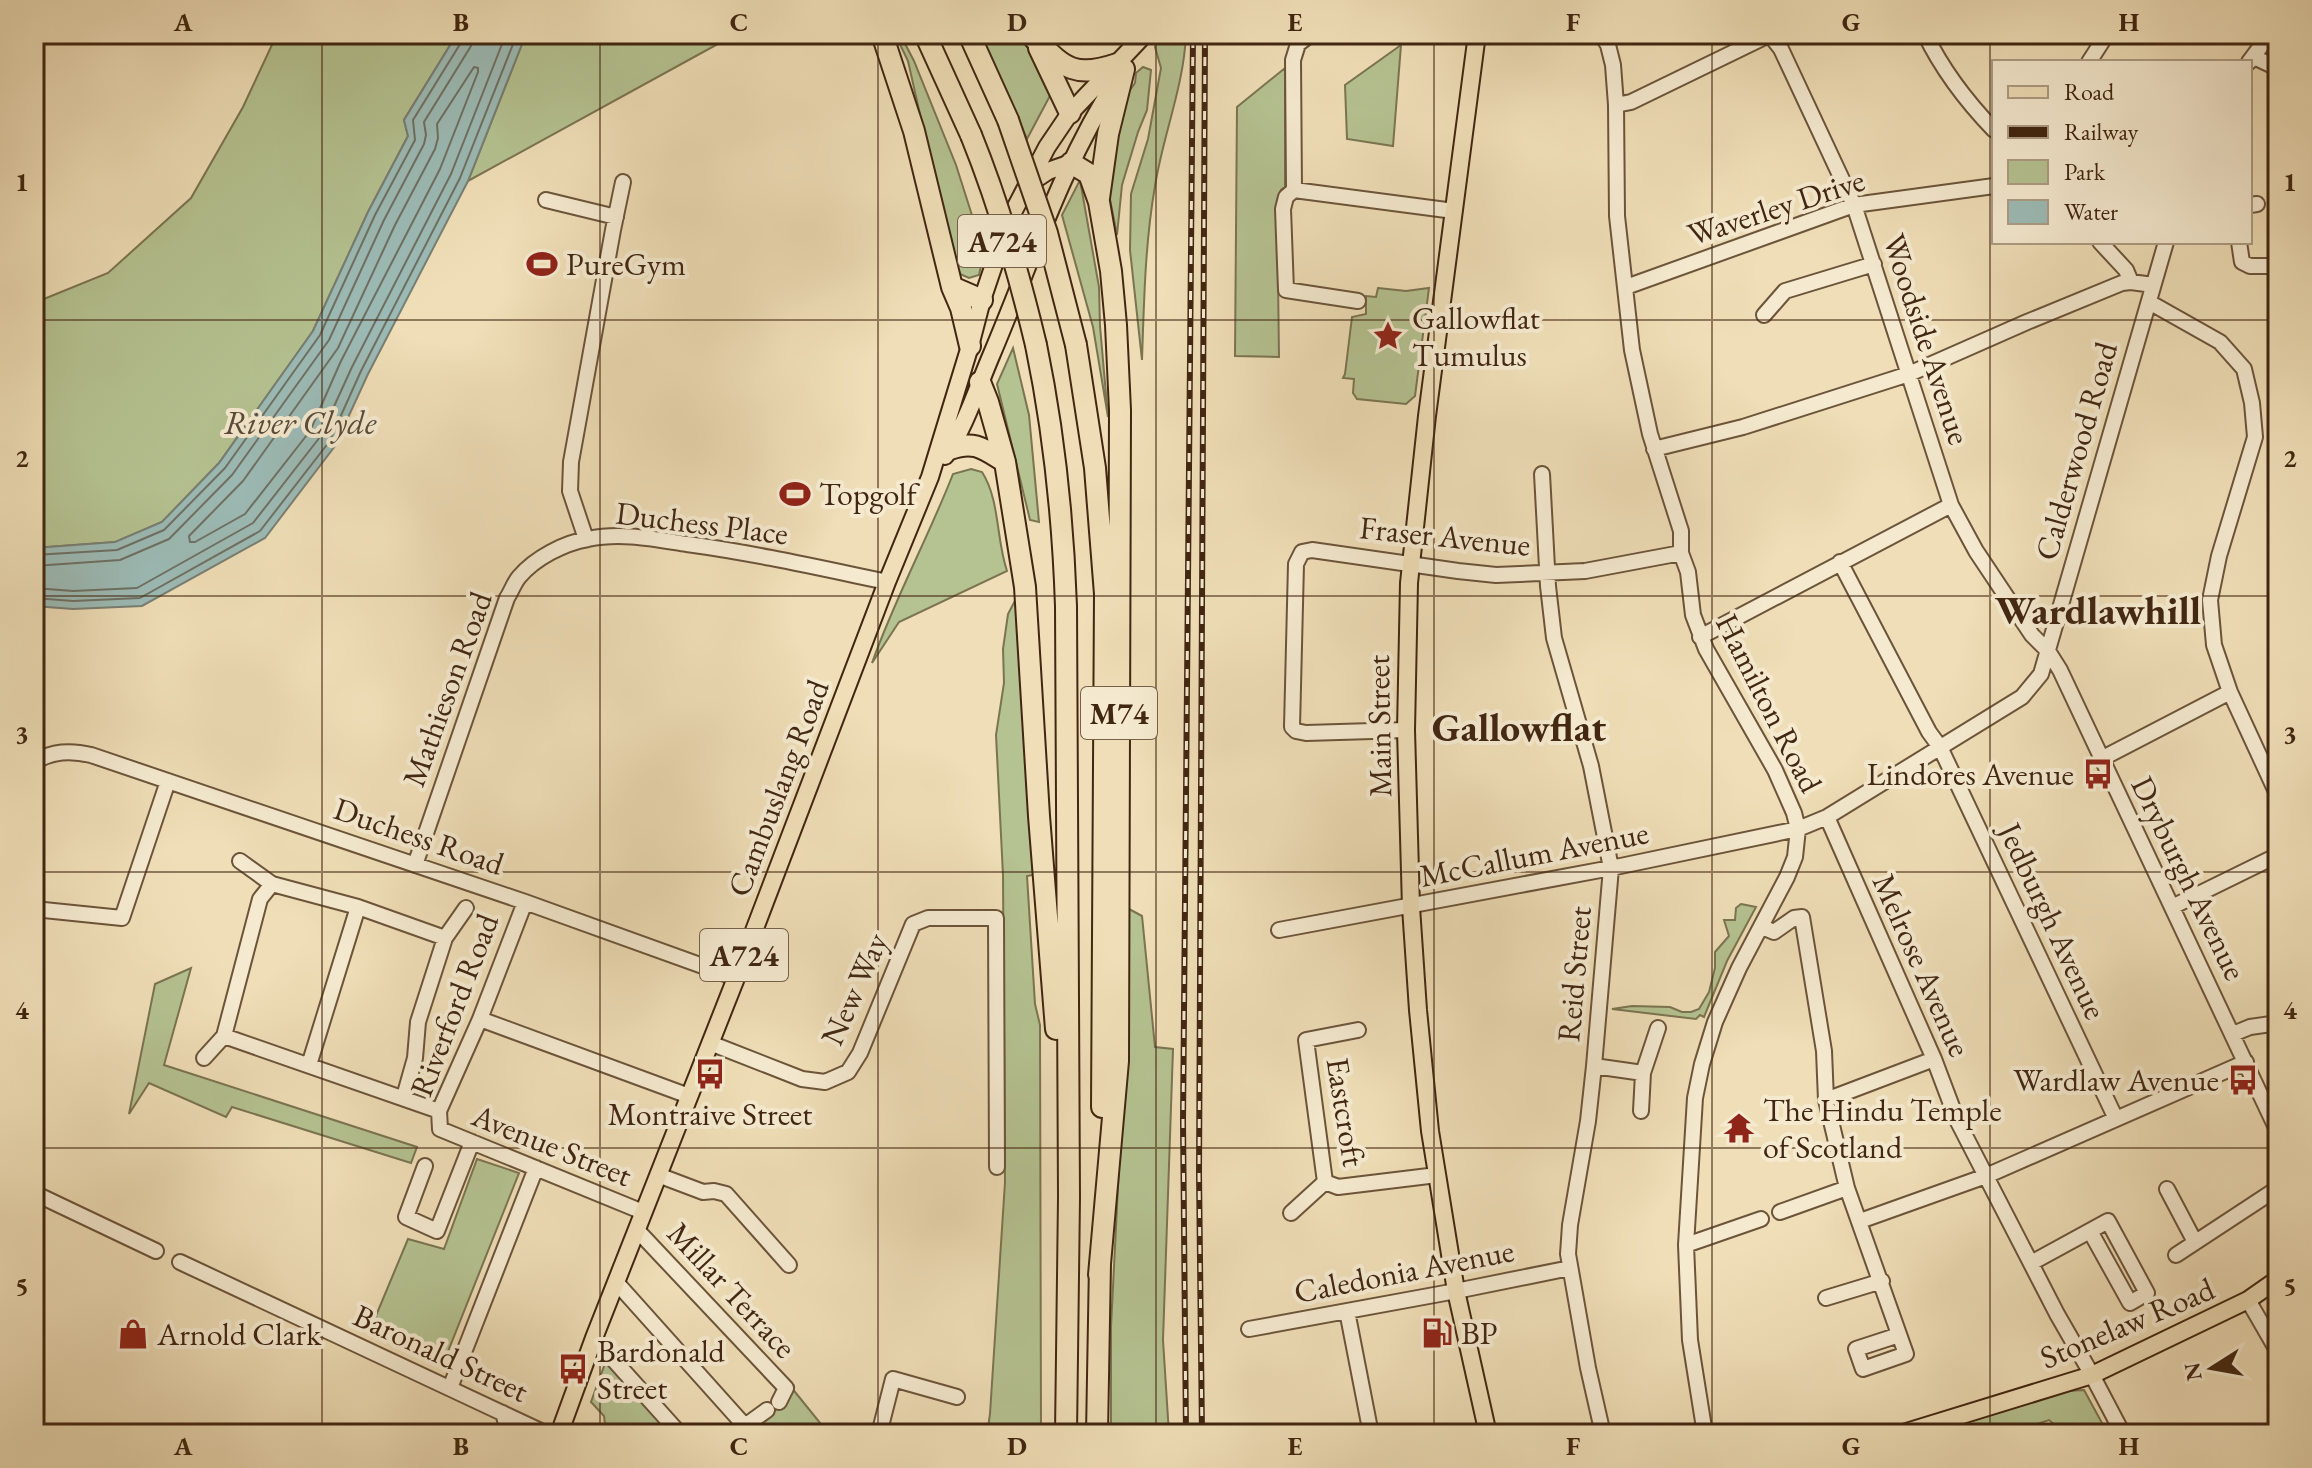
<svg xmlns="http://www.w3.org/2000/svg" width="2312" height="1468" font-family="'EB Garamond',serif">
<rect width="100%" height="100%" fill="#efdeb7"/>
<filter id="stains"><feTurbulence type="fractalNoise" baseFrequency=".0025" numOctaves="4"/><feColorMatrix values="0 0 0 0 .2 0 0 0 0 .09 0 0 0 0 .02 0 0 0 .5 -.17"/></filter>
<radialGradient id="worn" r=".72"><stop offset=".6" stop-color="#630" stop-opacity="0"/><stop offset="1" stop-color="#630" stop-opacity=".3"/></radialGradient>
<path fill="#b5c291" stroke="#7b7451" stroke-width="2" d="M277 34H457L404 120 408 136 368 212 313 331 219 463 162 522 116 542 34 548V303L108 273 191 198 243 107Z
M526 34H736L468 181Z
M895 34H900L914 61 956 165 984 253 979 275 969 278 960 274 951 252 908 61Z
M979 34H1020L1052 92 1027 139Z
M1158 34H1186C1184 86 1163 135 1155 186 1145 243 1144 302 1142 360L1130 250 1131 194 1148 139 1161 68 1155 47Z
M1401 45 1393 146 1347 139 1345 85Z
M1143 67 1151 70 1147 110 1138 132 1122 185 1117 235 1107 184 1119 106 1135 83 1136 73Z
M1285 68V187L1281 190 1277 200 1279 357 1235 356 1237 107Z
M1080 180 1099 287 1100 326 1108 417 1093 327 1062 215Z
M1378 288 1406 291 1429 288 1415 396 1406 404 1357 399 1353 393 1354 379 1343 378 1345 374 1352 317 1366 314V296L1376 297Z
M1013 348 1029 415 1039 522 1030 520 997 384Z
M971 469 982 472C1000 500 996 539 1007 571L899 622 872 663C895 598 928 538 953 474Z
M1018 595 1033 875 1027 876 1035 1004 1040 1025 1041 1434H987L990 1414 1005 1182 1003 875 996 735 1004 683 1003 649 1008 614Z
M1741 904 1756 907 1727 961 1704 1017 1700 1015 1696 1019 1612 1009 1632 1006 1670 1007 1682 1012H1691L1699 1009 1709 992 1715 968V952L1729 936 1724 920H1735L1736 908Z
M1129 909 1142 916 1155 1047 1173 1049 1163 1340 1169 1434H1111V1327L1128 986Z
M191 968 164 1065 417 1147 411 1163 232 1107 226 1117 149 1083 129 1114 155 984Z
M477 1159 519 1173 445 1359 370 1330 408 1239 444 1249Z
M607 1358 670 1434H606L604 1416 591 1402Z
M791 1387 829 1434H737Z
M2084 1390 2108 1434H2066L2049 1420 2007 1434H1930L2067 1391Z"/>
<path fill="#9cbbb6" stroke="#787f74" stroke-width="2" d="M457 34H526L468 181 368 374 335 446 265 538 142 606 73 609 34 606V548L115 542 162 522 219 463 313 331 368 212 408 136 404 120Z"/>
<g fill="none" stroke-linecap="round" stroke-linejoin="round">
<path stroke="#6e7064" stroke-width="2" d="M474 67 478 68V72L440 169 341 361 310 431 245 514 195 542H190L189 536 243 481 338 348 395 225 435 149 438 138 437 124Z
M34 555 117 550 164 530 225 468 320 335 375 215 415 140 413 120 462 41 463 34
M34 566 120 560 169 539 232 475 329 340 384 220 424 144 426 135 424 122 471 46 473 34
M34 588 73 591 137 588 253 523 320 437 352 367 451 174 506 34
M34 598 73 601 140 598 260 531 329 442 361 371 460 178 517 34"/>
<g stroke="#6c543a" stroke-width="18">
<path id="minor" d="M1311 34 1298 44 1293 60 1294 190 1454 211
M1601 34 1608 45 1613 65 1616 105 1617 216 1632 350 1650 434 1681 531V553L1688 572 1693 615 1706 649 1775 770 1794 813 1798 829 1795 857 1787 877 1739 968 1715 1022 1702 1064 1695 1098 1686 1245 1690 1340 1705 1434
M1769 34 1781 49 1854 205 1951 505 1976 551 2032 635 2048 651 2060 670 2278 1132
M1925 34C1942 69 1967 102 1994 130
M2254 57 2275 67 2278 73
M2089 62 2107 34
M2249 62 2270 34
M1616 105 1631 102 1769 35
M1294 190 1286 197 1283 209 1286 290 1358 301
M546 200 616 217
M2250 205 2257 204
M2100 242 2126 270 2131 282
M2239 242 2242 262 2250 266H2278
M1626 287 1854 205 1994 186
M2149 302 2220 342 2244 369 2252 403 2255 437 2219 556 2210 600 2214 645 2230 692 2278 796
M1764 315 1785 291 1874 264
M1654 449 1743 427 1909 374 2027 322 2122 283 2131 282 2153 285
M1542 474 1548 586 1554 638 1591 766 1611 868 1594 1066 1588 1121 1570 1225 1568 1254 1588 1368 1603 1434
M586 539 570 491 571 462 613 230 623 182
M1840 562 1929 732 1940 747 2116 1119
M1700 637 1951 505
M1406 730 1306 733 1296 731 1292 727 1296 564 1302 552 1312 550 1458 571 1496 575 1585 571 1681 553
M2101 759 2230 692
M34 762C53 751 70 750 91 755L525 902 736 978
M1827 817 1934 1059 1957 1120 2057 1314 2092 1375 2123 1434
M240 861 272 884
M415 865 507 598C511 592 514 583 519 577 535 558 564 543 588 539 621 532 654 539 687 544 754 553 820 568 887 582
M525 902 480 1019 439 1111 440 1129 643 1212
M2172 907 2278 855
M34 909 122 918 168 781
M1762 927 1774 932 1794 918 1802 917 1824 1051 1826 1100 1847 1188 1906 1354 1863 1369 1856 1349 1899 1335
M1279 930 1611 868 1798 829 1827 817 2022 697 2041 674 2166 242
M480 1019 689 1096
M1358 1030 1306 1040 1325 1182 1338 1187 1437 1175
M2233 1034 2250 1027 2278 1023
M224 1036 260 899 272 884 358 907
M710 1043 802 1079 825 1082 848 1072 860 1053 913 924 928 918H996L997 1167
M204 1058 224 1036 439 1111
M309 1065 358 907 445 938
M1594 1066 1643 1073
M404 1097 415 1058 418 1022 445 938 466 908
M1826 1100 1934 1059
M1641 1111 1643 1073 1658 1028
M425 1166 406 1217 437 1231 472 1142
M658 1175 703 1192 714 1191 726 1194 789 1265
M2167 1189 2195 1242
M34 1193 156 1251
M1780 1212 1847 1188
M1291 1213 1325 1182
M1860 1221 1986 1176 2246 1062
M637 1230 786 1388 779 1402
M1686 1245 1761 1219
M2176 1255 2278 1188
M180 1262 547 1434
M2031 1263 2108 1221 2147 1293 2130 1303 2090 1231
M616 1282 745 1426 767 1410
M1826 1298 1882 1281
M2248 1300 2278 1352
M1347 1311 1371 1434
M1249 1329 1456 1291 1570 1268
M594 1338 680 1434
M450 1388 536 1168
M503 1413 509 1434
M879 1434 893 1379 957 1397
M2267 1434 2278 1428"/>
</g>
<g stroke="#412611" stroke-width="20">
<path id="major" d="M1477 34 1427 416 1409 583 1406 730 1411 907 1418 1010 1430 1131 1456 1291 1488 1434
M1030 183 1048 171 1071 163
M945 456C965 427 977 389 991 356 1031 262 1062 164 1118 78
M559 1434 594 1338 736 978 887 582 930 477 970 346 982 300 1009 220 1047 147 1070 113 1145 34
M1900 1434 2092 1375 2248 1300 2278 1279"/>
</g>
<g stroke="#412611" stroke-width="24">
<path id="highway" d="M882 34 914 131 952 287 961 308 970 346
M925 34 971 135
M969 34 1008 120
M1034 38C1064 67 1073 79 1117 64
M1039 48 1070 113
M1071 163 1089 174 1099 202 1111 271 1116 325 1120 410 1118 1061 1099 1275
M1099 198 1108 134 1124 69
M952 287 982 300
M1036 345C1054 432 1063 518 1066 606L1069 1197 1066 1434
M1076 345 1095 468 1105 594 1102 1107
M980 382 988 402 1005 462 1025 587 1039 816 1056 1029
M950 449C975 440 984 449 1005 462
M1097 1434 1100 1263"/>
</g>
<use href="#minor" stroke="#f5ead0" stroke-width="14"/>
<use href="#major" stroke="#efdeb7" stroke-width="16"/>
<use href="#highway" stroke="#efdeb7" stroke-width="20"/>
<g stroke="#412611" stroke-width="6">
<path id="rail" d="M1186 1434 1183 1121 1193 34
M1202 1434 1199 1173 1205 34"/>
</g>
<use href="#rail" stroke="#f5ead0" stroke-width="3" stroke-dasharray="9" stroke-linecap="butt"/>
<g stroke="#412611" stroke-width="24" stroke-linecap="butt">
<path id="highway-bridge" d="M1008 120 1047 233 1076 345
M971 135C999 204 1019 274 1036 345"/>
</g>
<use href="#highway-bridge" stroke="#efdeb7" stroke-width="20"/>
</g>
<path fill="none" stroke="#412611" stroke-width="2" stroke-opacity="0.55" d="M322 34V1434M600 34V1434M878 34V1434M1156 34V1434M1434 34V1434M1712 34V1434M1990 34V1434M34 320H2278M34 596H2278M34 872H2278M34 1148H2278"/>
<defs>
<g id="stadium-bare" transform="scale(2.4)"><path d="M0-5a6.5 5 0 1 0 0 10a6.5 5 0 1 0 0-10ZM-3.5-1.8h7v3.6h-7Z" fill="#8f2418" stroke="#f5ead0" stroke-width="2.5" paint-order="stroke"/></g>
<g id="sight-bare" transform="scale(2.4)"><path d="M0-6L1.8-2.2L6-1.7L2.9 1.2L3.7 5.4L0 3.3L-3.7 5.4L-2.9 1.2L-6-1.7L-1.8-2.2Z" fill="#8f2418" stroke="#f5ead0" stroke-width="2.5" paint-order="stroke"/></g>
<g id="bus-bare" transform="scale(2.4)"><path d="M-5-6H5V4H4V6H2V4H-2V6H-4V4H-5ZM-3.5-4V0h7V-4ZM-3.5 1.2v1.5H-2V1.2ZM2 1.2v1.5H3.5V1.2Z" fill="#8f2418" stroke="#f5ead0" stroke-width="2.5" paint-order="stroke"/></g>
<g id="temple-bare" transform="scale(2.4)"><path d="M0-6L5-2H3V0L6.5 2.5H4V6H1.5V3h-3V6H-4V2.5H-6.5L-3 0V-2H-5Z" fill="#8f2418" stroke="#f5ead0" stroke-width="2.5" paint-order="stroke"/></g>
<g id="fuel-bare" transform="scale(2.4)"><path d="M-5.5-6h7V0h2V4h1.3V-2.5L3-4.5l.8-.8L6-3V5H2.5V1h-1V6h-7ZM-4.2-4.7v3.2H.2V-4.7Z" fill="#8f2418" stroke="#f5ead0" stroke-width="2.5" paint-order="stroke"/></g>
<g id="shop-bare" transform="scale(2.4)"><path d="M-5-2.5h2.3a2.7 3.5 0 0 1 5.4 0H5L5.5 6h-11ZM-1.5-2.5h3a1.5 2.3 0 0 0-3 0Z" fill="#8f2418" stroke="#f5ead0" stroke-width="2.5" paint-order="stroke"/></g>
</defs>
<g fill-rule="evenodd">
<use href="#stadium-bare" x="542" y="264"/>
<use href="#sight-bare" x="1388" y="336"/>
<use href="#stadium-bare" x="795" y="494"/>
<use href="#bus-bare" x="2098" y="774"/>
<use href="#bus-bare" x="710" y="1074"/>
<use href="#bus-bare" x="2243" y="1080"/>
<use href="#temple-bare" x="1739" y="1128"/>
<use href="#fuel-bare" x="1437" y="1333"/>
<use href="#shop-bare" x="133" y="1334"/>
<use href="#bus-bare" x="573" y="1369"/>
</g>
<g text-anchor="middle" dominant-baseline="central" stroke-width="8" stroke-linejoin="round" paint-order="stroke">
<g fill="#f5ead0" stroke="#77614a" stroke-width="2">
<rect x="958" y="215" width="88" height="52" rx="6"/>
<rect x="1081" y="687" width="76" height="52" rx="6"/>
<rect x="700" y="929" width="88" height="52" rx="6"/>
</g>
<g font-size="30" font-weight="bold" fill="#412611">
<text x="1002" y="241">A724</text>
<text x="1119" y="713">M74</text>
<text x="744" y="955">A724</text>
</g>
<g font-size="32" fill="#412611" stroke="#f5ead0">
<text transform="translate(1776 207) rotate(-18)">Waverley Drive</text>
<text transform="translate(1927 339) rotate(72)">Woodside Avenue</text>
<text transform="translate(2076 451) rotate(-74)">Calderwood Road</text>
<text transform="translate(702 523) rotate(7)">Duchess Place</text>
<text transform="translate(1445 536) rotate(6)">Fraser Avenue</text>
<text transform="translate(447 689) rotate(-70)">Mathieson Road</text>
<text transform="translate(1769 703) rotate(63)">Hamilton Road</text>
<text transform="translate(1379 726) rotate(-91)">Main Street</text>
<text transform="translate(778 788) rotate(-69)">Cambuslang Road</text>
<text transform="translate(419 836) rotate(19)">Duchess Road</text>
<text transform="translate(1534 854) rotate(-11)">McCallum Avenue</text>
<text transform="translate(2189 878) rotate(64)">Dryburgh Avenue</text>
<text transform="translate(2053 921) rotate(65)">Jedburgh Avenue</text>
<text transform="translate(1922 965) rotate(66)">Melrose Avenue</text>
<text transform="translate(1574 974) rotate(-85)">Reid Street</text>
<text transform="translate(854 989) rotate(-66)">New Way</text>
<text transform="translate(454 1005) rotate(-69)">Riverford Road</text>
<text transform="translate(1346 1112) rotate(81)">Eastcroft</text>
<text transform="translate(552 1145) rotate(22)">Avenue Street</text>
<text transform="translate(1404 1271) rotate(-11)">Caledonia Avenue</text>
<text transform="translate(732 1290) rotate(47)">Millar Terrace</text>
<text transform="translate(2127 1323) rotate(-23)">Stonelaw Road</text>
<text transform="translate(441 1353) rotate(25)">Baronald Street</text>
</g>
<g font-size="32" fill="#412611" stroke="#f5ead0" text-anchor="start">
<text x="566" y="264">PureGym</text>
<text x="1412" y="318">Gallowflat<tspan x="1412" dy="37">Tumulus</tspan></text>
<text x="819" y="494">Topgolf</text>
<text x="2074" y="774" text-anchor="end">Lindores Avenue</text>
<text x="2219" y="1080" text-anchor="end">Wardlaw Avenue</text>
<text x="1763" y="1110">The Hindu Temple<tspan x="1763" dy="37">of Scotland</tspan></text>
<text x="710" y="1114" text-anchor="middle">Montraive Street</text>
<text x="1461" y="1333">BP</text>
<text x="157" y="1334">Arnold Clark</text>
<text x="597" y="1351">Bardonald<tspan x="597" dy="37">Street</tspan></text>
</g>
<g font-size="34" font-style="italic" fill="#584b3a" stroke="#f5ead0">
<text x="300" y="422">River Clyde</text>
</g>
<g font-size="40" font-weight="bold" fill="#412611" stroke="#f5ead0">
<text x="2098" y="610">Wardlawhill</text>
<text x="1519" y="727">Gallowflat</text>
</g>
</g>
<rect width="2312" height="1468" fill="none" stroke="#efdeb7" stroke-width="88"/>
<rect x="1992" y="60" width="260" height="184" fill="#f5ead0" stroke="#ad9c84" stroke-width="2"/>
<rect x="2008" y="86" width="40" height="12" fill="#efdeb7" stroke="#ad9c84" stroke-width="2"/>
<text x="2064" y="100" font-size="24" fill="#412611">Road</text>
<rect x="2008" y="126" width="40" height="12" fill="#412611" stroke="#ad9c84" stroke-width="2"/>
<text x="2064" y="140" font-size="24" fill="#412611">Railway</text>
<rect x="2008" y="160" width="40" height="24" fill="#b5c291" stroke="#ad9c84" stroke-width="2"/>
<text x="2064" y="180" font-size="24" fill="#412611">Park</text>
<rect x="2008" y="200" width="40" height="24" fill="#9cbbb6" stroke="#ad9c84" stroke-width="2"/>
<text x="2064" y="220" font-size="24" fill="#412611">Water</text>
<g transform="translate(2212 1368) rotate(259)" stroke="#f5ead0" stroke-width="6" paint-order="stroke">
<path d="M0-6L14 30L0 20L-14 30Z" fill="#412611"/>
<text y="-12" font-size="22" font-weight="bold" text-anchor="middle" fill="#412611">N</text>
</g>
<rect x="44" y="44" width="2224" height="1380" fill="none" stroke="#412611" stroke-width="3"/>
<g font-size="26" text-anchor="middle" font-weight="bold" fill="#412611">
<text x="183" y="31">A</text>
<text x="461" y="31">B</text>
<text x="739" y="31">C</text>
<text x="1017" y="31">D</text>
<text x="1295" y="31">E</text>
<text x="1573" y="31">F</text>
<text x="1851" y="31">G</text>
<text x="2129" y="31">H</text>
<text x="22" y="191">1</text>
<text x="2290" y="191">1</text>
<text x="22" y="467">2</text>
<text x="2290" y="467">2</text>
<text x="22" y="743">3</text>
<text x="2290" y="743">3</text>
<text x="22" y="1019">4</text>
<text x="2290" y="1019">4</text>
<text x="22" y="1295">5</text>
<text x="2290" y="1295">5</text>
<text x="183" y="1455">A</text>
<text x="461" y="1455">B</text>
<text x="739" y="1455">C</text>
<text x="1017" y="1455">D</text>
<text x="1295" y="1455">E</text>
<text x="1573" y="1455">F</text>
<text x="1851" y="1455">G</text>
<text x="2129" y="1455">H</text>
</g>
<rect width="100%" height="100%" filter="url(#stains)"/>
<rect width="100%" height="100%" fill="url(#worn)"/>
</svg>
